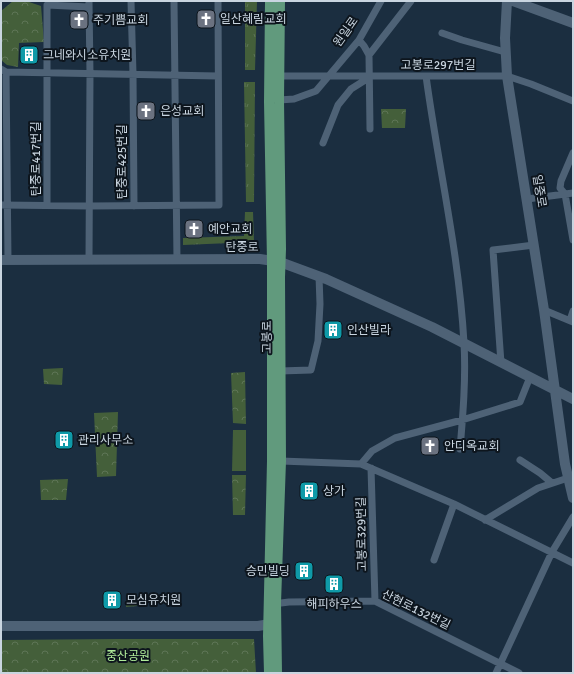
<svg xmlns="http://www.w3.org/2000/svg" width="574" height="674" font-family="Signika,'Noto Sans KR',sans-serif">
<defs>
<pattern id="grass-tufts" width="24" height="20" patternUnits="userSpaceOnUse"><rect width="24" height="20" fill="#445f3a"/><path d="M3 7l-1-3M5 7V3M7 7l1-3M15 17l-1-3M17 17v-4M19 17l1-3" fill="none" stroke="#5e7556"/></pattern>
<pattern id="park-crowns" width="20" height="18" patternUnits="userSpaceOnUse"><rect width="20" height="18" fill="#445f3a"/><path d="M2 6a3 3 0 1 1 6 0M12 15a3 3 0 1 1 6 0" fill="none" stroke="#5e7556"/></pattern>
</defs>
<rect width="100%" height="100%" fill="#1b2e40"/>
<path fill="url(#grass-tufts)" d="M245 1H257L255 70H245Z
M244 82H255L254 202H246Z
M245 212H253L254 242 183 245V238L244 236Z"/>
<path fill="url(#park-crowns)" d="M13 1H26L41 6 44 42 19 43 18 67 7 65 1 60V11Z
M381 109H406L405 128H382Z
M63 368 62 385 44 384 43 369Z
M245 372 246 424 233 423 231 373Z
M118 412 116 476 97 477 94 413Z
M232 475H246L245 515H233Z
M68 479 66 500H41L40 480Z
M126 594H137V606L126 607Z
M120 639H254L256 673H1V640Z"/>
<path fill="#445f3a" d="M233 430H246V471H232Z"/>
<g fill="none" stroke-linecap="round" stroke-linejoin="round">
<path stroke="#4e6276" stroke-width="7" d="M89 1 90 74 89 260
M131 1 133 74 134 206
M174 1 177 260
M442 33 462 40 505 52
M359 40 364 46 369 55
M1 69 6 72 8 260
M6 72 218 76
M280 76H507L531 84 573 101
M426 76C438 165 459 253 464 343 466 378 463 414 460 449
M279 100 294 99 316 91 359 40 381 1
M370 129 369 55 411 1
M323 143 338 105 351 89 370 77
M573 153 561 181 560 188 565 194 573 240
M527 199 573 193
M1 205 90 206 219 205 218 1
M47 205V5L89 7
M544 310 573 322
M570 320 573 311
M501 363 493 250 534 245
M280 371 311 370 318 341 320 304 319 276
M520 460 540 473 552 483
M281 461 361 464 454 504 573 563
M361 464 372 451 395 438 462 420 520 402 530 377
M371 468 375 601
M485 520 538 488 568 478
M434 560 454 504
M273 604 289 602 375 601 519 673
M496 673 552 552 573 517"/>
<path stroke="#4e6276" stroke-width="10" d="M507 1 505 38 507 76 544 310 565 464 573 498
M513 1 573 23
M1 260 260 259 280 262 326 279 432 327 573 399
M1 626H258L276 623"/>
<path stroke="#619a7d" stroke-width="10" d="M269 673 268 636 272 461V261L269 102 270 1
M277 673 276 603 281 461 280 277 281 249 279 100 280 1"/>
</g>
<defs>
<g id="church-square" transform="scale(1)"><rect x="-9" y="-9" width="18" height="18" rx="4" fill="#6b7280" stroke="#0d151d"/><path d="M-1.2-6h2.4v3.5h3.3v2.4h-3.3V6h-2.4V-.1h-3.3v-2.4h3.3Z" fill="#fff"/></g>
<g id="building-square" transform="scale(1)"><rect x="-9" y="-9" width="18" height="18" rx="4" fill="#0f9aa8" stroke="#0d151d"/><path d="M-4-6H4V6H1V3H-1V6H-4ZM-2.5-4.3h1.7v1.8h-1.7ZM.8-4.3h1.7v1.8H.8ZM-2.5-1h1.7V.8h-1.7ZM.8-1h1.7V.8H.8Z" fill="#fff"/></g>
</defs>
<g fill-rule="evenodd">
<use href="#church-square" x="206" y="19"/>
<use href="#church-square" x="79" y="20"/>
<use href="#building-square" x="29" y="55"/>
<use href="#church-square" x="146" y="111"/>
<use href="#church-square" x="194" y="229"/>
<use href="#building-square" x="333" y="330"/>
<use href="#building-square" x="64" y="440"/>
<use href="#church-square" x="430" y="446"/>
<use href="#building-square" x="309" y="491"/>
<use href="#building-square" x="304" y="571"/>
<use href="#building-square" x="334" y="584"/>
<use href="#building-square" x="112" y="600"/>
</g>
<g text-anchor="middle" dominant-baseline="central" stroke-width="4" stroke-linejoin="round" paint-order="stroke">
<g font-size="12" fill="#c9d5e0" stroke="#0d151d" text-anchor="start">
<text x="220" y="19">일산혜림교회</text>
<text x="93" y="20">주기쁨교회</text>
<text x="43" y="55">그네와시소유치원</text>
<text x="160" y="111">은성교회</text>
<text x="208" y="229">예안교회</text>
<text x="347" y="330">인산빌라</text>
<text x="78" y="440">관리사무소</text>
<text x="444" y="446">안디옥교회</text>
<text x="323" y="491">상가</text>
<text x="290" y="571" text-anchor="end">승민빌딩</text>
<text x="126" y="600">모심유치원</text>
<text x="334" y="604" text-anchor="middle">해피하우스</text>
</g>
<g font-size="12" fill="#c9d5e0" stroke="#0d151d">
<text transform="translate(346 32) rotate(-55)">원일로</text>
<text x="438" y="65">고봉로297번길</text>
<text transform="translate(36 159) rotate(-90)">탄중로417번길</text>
<text transform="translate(122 162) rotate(-90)">탄중로425번길</text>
<text transform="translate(539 191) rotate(81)">일중로</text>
<text x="242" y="247">탄중로</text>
<text transform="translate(267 337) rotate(-90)">고봉로</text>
<text transform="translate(362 534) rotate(-91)">고봉로329번길</text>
<text transform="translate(416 610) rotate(26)">산현로132번길</text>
</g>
<g font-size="12" fill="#afeb99" stroke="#0d151d">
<text x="128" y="656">중산공원</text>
</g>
</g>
<rect width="574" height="674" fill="none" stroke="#c9d5e0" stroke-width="4"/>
</svg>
